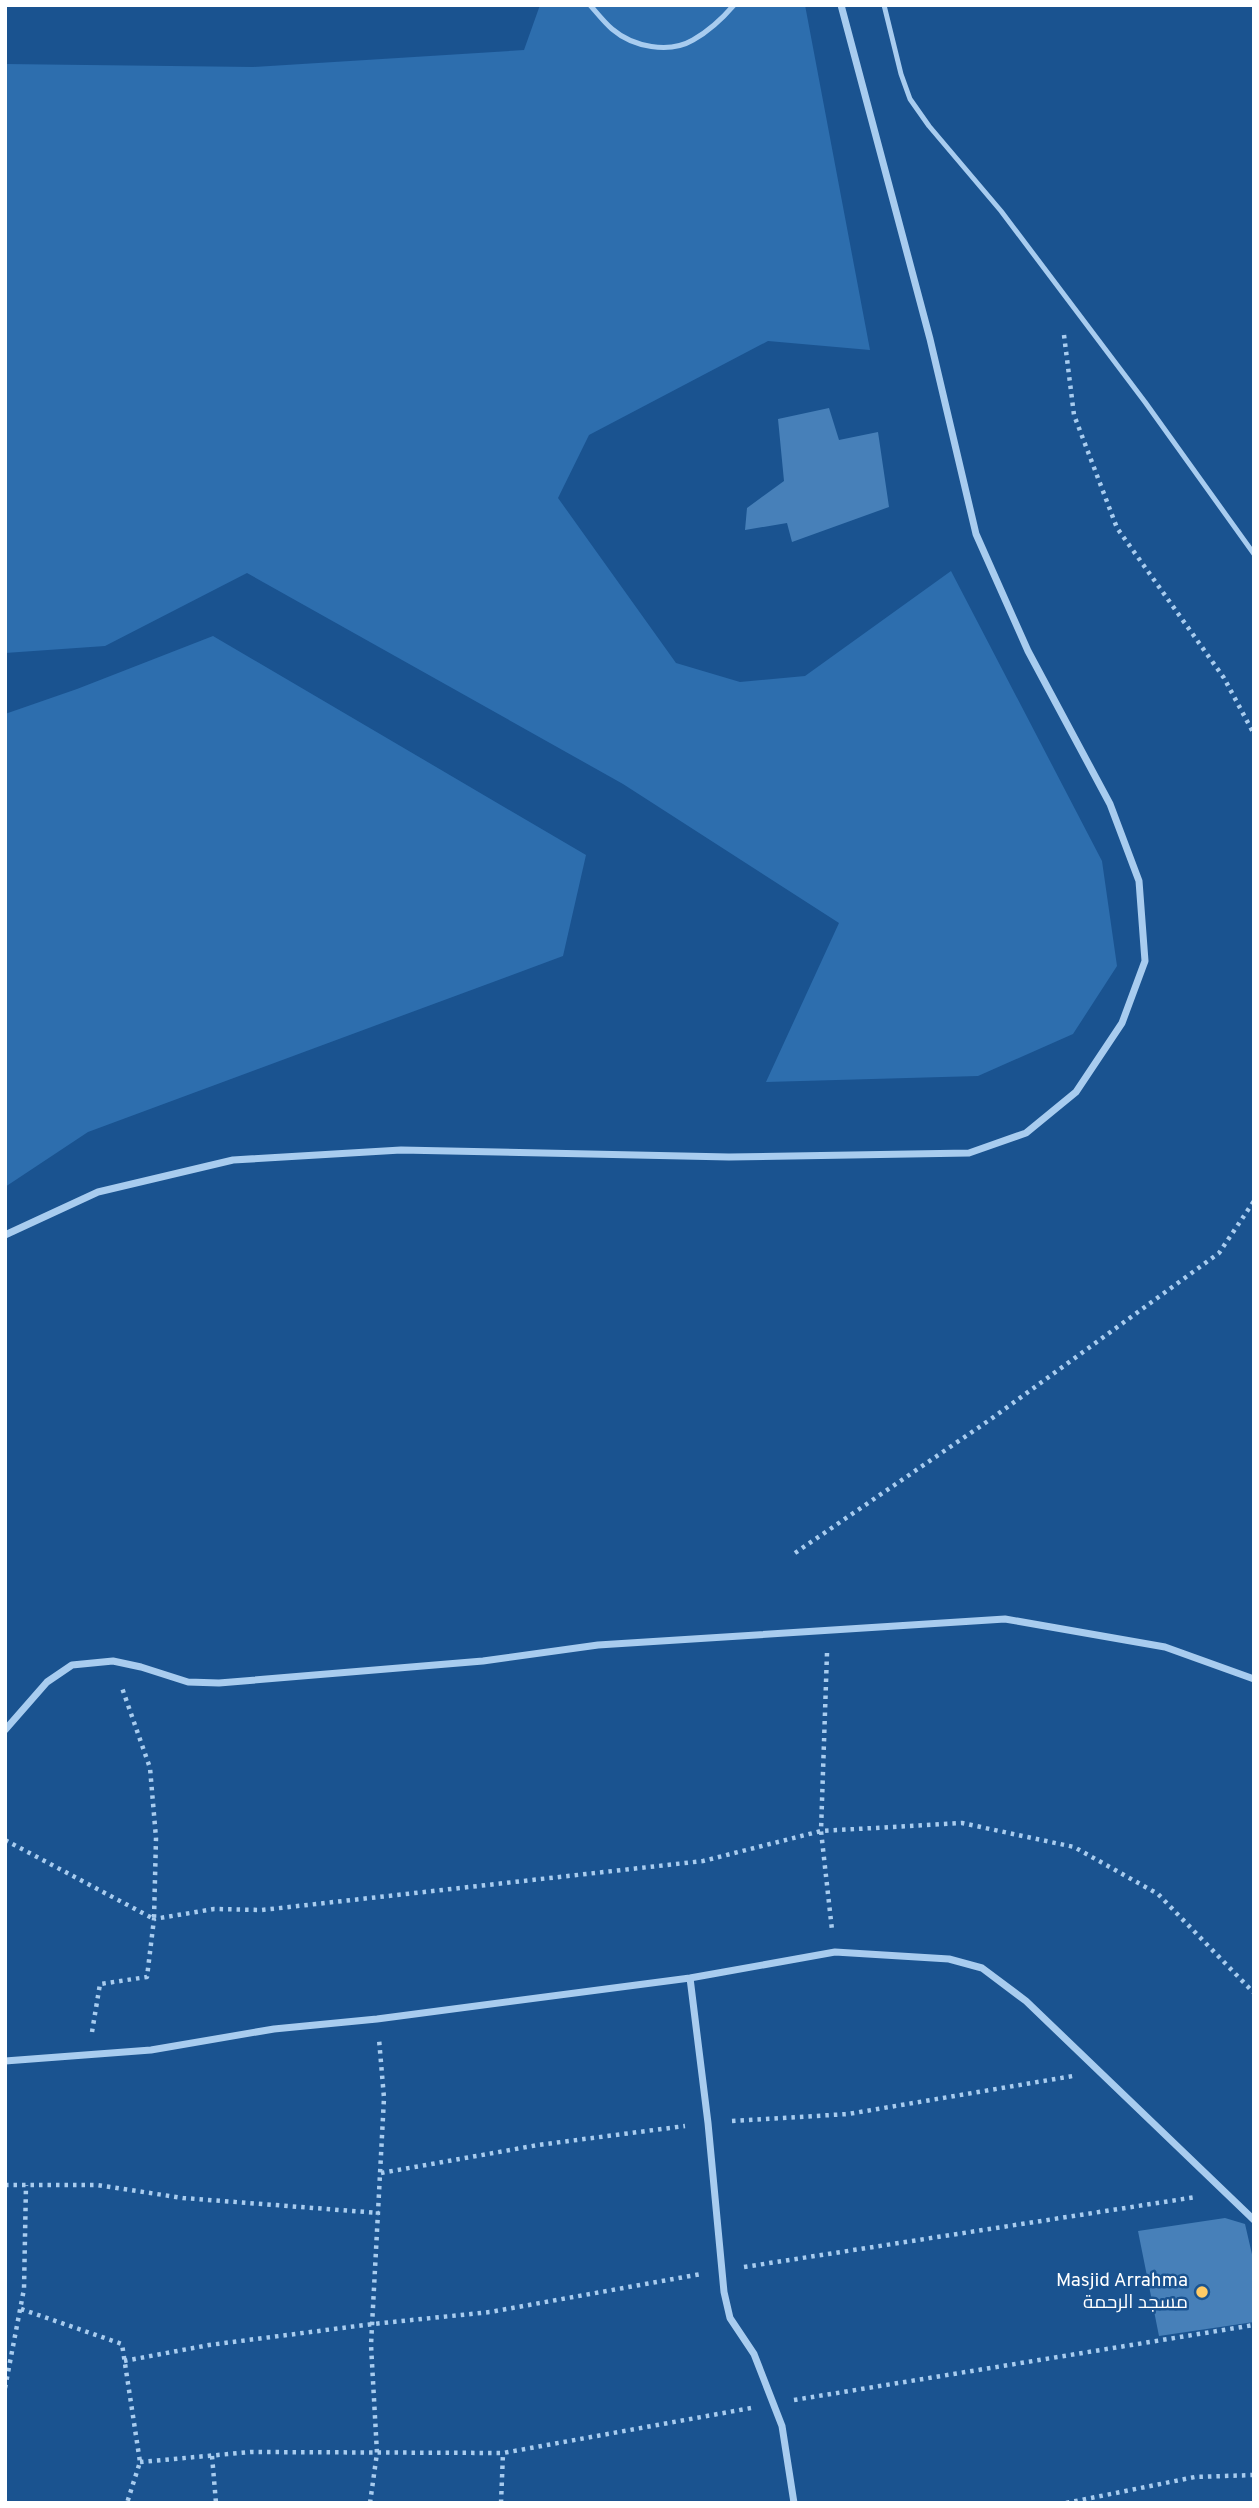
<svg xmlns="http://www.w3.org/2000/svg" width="1259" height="2508" font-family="Overpass,Cairo,sans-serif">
<rect width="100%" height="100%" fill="#1a5390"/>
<path fill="#2d6eae" d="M540 5H805L870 350 768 341 589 435 558 498 676 663 740 682 805 676 951 571 1102 861 1117 966 1073 1034 978 1076 766 1082 839 923 623 784 247 573 105 646 5 653V64L253 67 524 50Z
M213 636 586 855 563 956 88 1132 5 1187V714L77 689Z"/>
<path fill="#4780b9" d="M829 408 839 440 878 432 889 507 792 542 787 523 745 530 747 508 784 481 778 419Z
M1225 2218 1245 2224 1254 2263V2322L1159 2336 1138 2231Z"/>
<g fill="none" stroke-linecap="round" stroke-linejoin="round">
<path stroke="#a8ccef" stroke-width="4.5" stroke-dasharray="3.5 5" stroke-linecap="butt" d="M1064 335 1074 415 1117 528 1224 678 1254 734
M795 1553 991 1419 1219 1253 1254 1201
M827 1653 821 1831 832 1930
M5 1840 154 1919 156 1838 150 1768 121 1685
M92 2032 100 1984 147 1977 154 1919 214 1909 262 1910 703 1861 821 1831 962 1823 1074 1847 1158 1894 1254 1993
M732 2121 848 2114 1073 2076
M381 2173 538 2145 685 2126
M5 2185H97L183 2198 379 2213
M744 2267 1196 2197
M21 2309 122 2344 140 2462 127 2503
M124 2361 209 2345 373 2324 490 2312 701 2274
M5 2388 24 2289 26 2185
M794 2400 1254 2325
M212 2456 216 2503
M140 2462 251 2452 503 2453 751 2408
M370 2503 377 2453 371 2345 384 2098 379 2039
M501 2503 503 2453
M1066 2503 1195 2477 1254 2475"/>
<path stroke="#a8ccef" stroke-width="5" d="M590 5C597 13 604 22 612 29 633 47 669 54 693 40 709 31 722 19 734 5
M884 5 901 74 910 99 929 126 1001 211 1145 402 1254 554"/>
<path stroke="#a8ccef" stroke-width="7" d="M5 1235 98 1192 233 1160 401 1150 729 1157 969 1153 1026 1133 1076 1092 1122 1023 1145 961 1139 881 1110 804 1028 651 976 534 930 339 841 5
M5 1730 47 1682 72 1665 113 1661 141 1667 188 1682 219 1683 483 1661 598 1645 1005 1619 1165 1647 1254 1679
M690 1978 708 2123 724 2292 730 2318 754 2354 782 2426 794 2503
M5 2061 151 2050 274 2029 377 2019 690 1978 835 1952 949 1959 982 1968 1026 2001 1254 2220"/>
</g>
<circle fill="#ffcb66" stroke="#1a5390" stroke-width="2.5" cx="1202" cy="2292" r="7"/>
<g text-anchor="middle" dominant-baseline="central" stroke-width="5" stroke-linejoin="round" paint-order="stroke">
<g font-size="19" fill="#fff" stroke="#1a5390" text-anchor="end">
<text x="1188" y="2281">Masjid Arrahma<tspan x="1188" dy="22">مسجد الرحمة</tspan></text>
</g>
</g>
<rect width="1259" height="2508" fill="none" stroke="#ffffff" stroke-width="14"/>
</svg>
